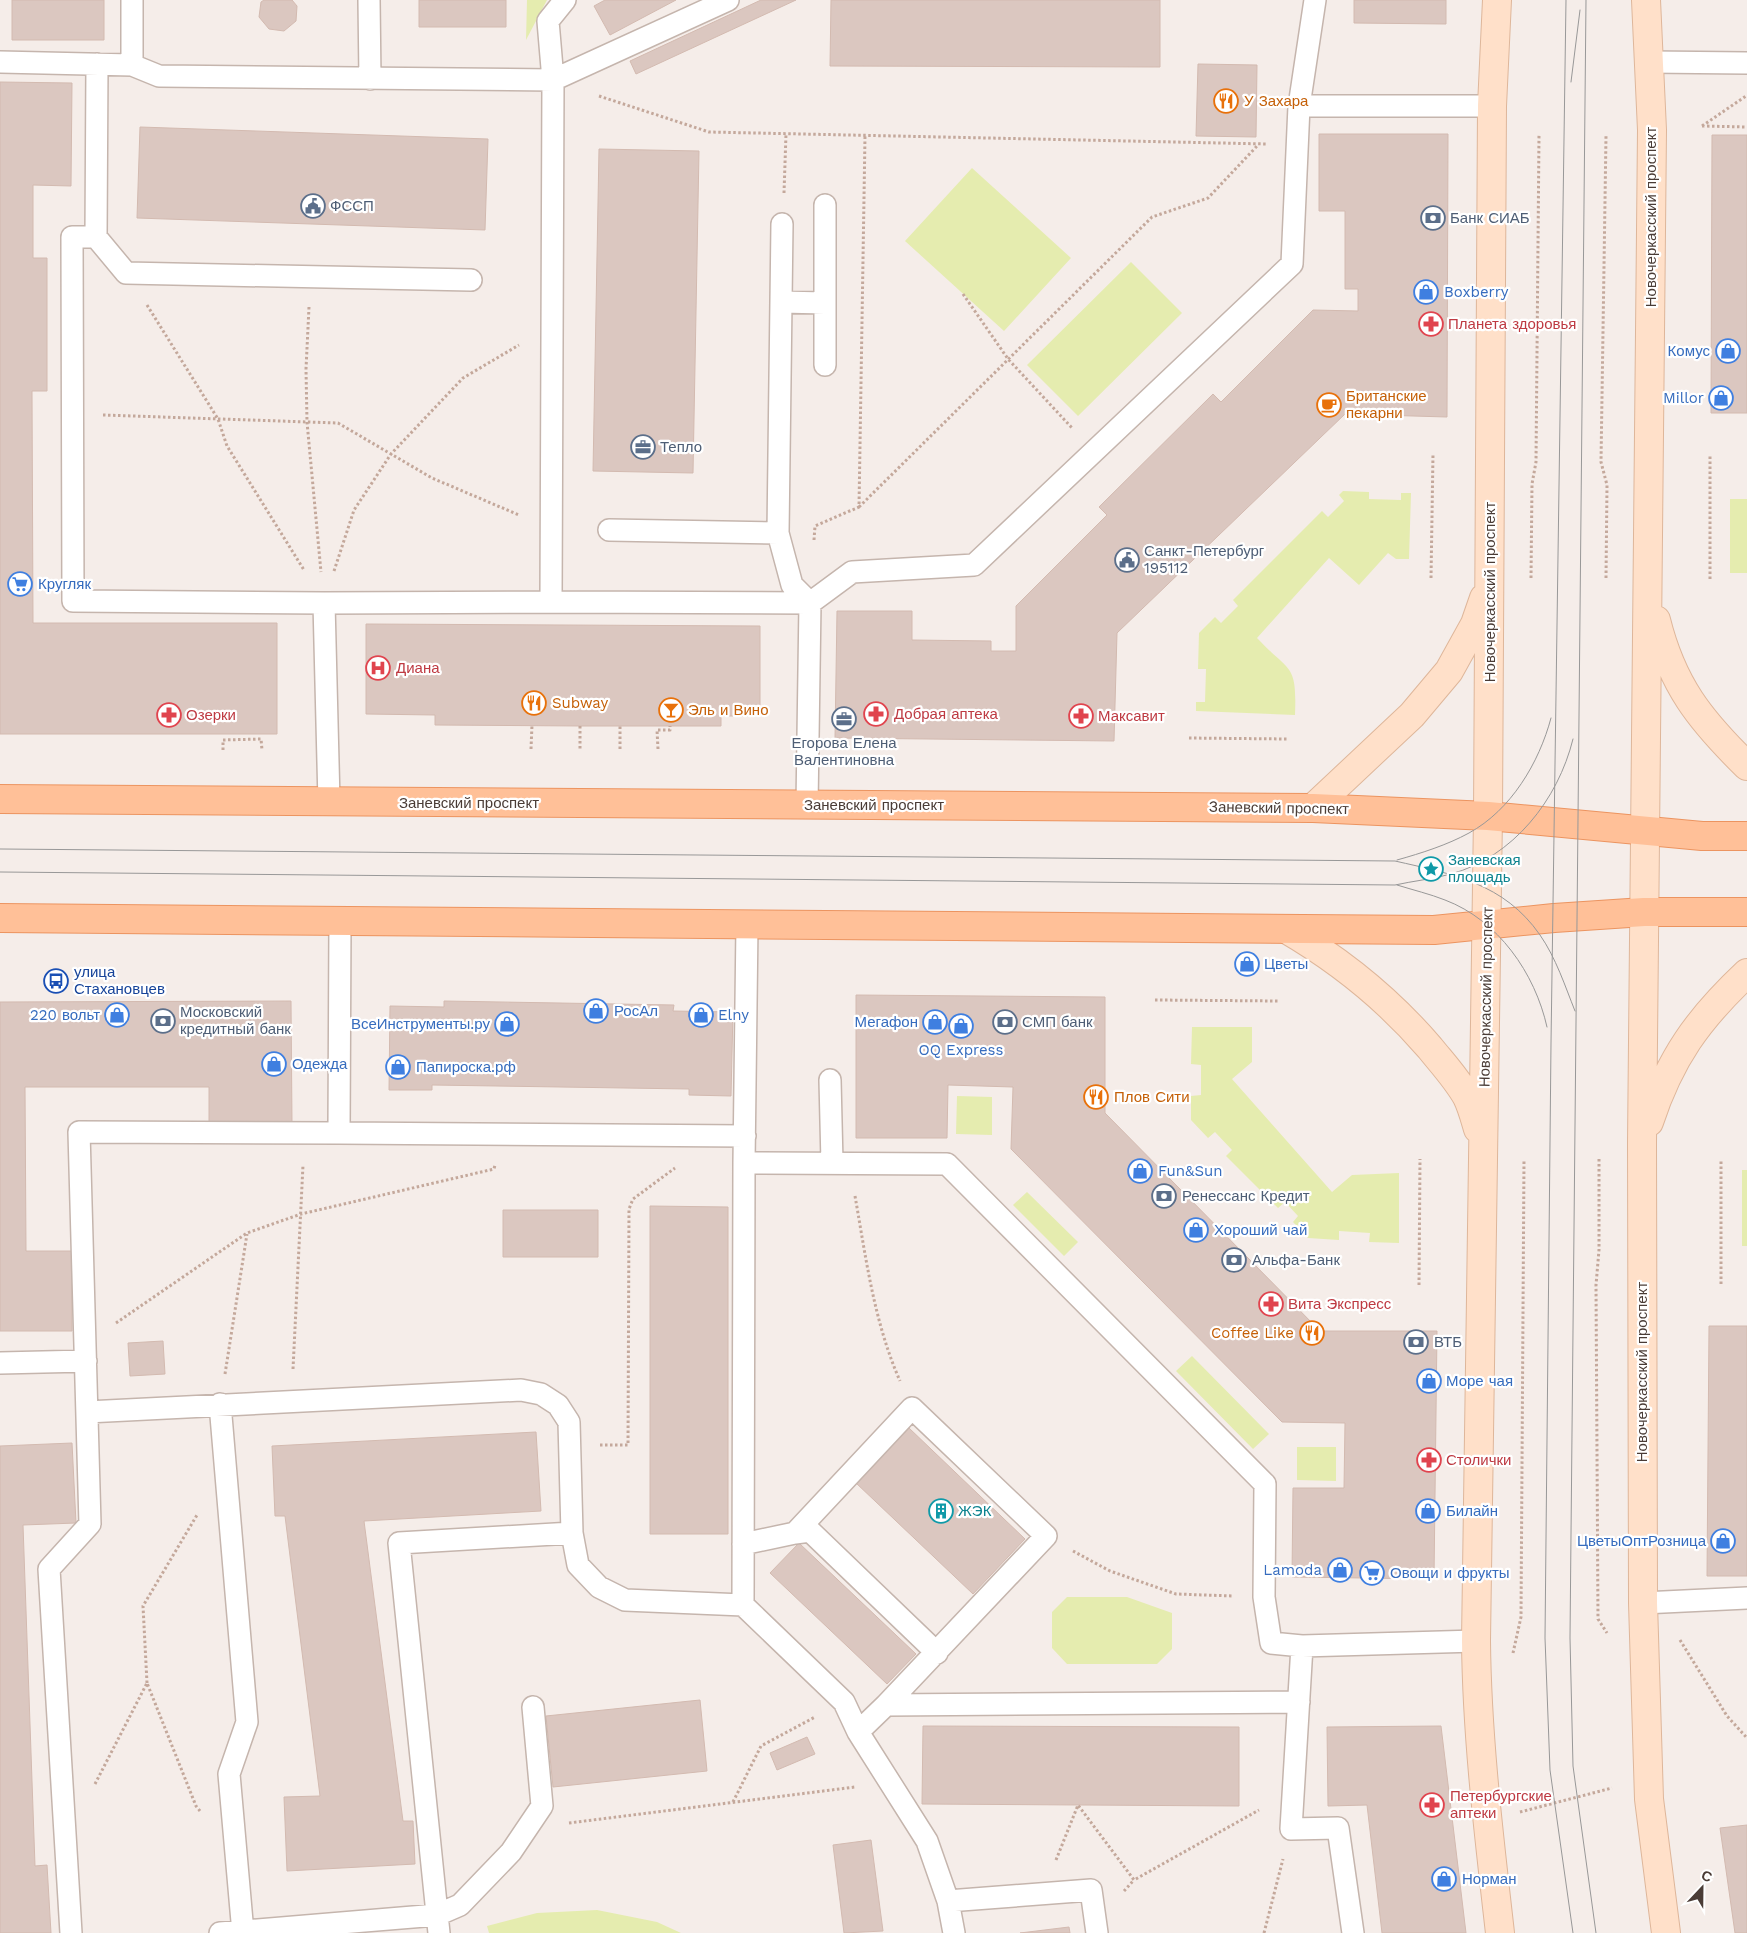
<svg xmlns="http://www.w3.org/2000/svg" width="1747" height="1933" font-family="'Work Sans',sans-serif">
<rect width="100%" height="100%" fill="#f5ede9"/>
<path fill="#e5ecaf" d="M527 0H547L526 40Z
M972 168 1071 258 1004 331 905 241Z
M1131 262 1182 313 1078 416 1027 365Z
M1343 491 1369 492V499L1401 500V493H1411L1409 559H1396L1388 553 1359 585 1329 558 1257 638C1290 673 1297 662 1295 715L1196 711V702H1205L1206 669H1198L1199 633 1215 617 1221 623 1238 606 1233 600 1322 511 1328 517 1344 501 1339 495Z
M1730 499H1747V573H1730Z
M1192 1027H1252V1062L1232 1079 1332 1192 1352 1175 1399 1173V1243L1369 1242 1370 1233 1339 1231V1240L1308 1238 1293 1222 1298 1216 1285 1202 1278 1208 1226 1156 1232 1150 1215 1132 1208 1138 1191 1120V1096L1201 1095V1065L1191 1064Z
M957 1096 992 1097V1135L956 1134Z
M1742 1170H1747V1246H1742Z
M1027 1192 1078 1242 1064 1256 1013 1205Z
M1192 1356 1269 1434 1253 1449 1176 1371Z
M1297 1447H1336V1481L1297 1480Z
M1067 1597H1127L1172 1613V1649L1157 1664H1067L1052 1648V1612Z
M597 1910 657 1922 681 1933H489L487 1926 537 1913Z"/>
<path fill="#dbc7c0" stroke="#d3bab0" d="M12 0H104V40H12Z
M264 0H292L297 6 296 21 284 31 269 29 259 17 261 2Z
M419 0H506V27H419Z
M605 0H676L610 35 594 6Z
M761 0H796L636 74 630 61Z
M831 0H1160V67L830 66Z
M1354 0H1446V24L1354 23Z
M1198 64 1257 65 1256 137 1196 136Z
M0 82 72 83 71 186 33 185V258H47V391H32L33 623H277V734H0Z
M140 127 488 139 485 230 137 218Z
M1319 134H1448L1447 417 1345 414 1117 633 1114 741 835 738 837 611H912V640L991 641V651H1016V606L1107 515 1099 507 1213 394 1221 402 1313 310 1358 311V289H1345V211H1319Z
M1712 135H1747V413H1711Z
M599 149 699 151 693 473 593 471Z
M366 624 760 626V716H721V726H580L435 725V715L366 714Z
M856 995 1105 997V1113L1320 1331H1437L1434 1579 1292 1577 1293 1488H1344L1345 1423 1282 1422 1011 1149 1013 1087 948 1085 947 1138H856Z
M291 1001 292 1124H209V1087H25L26 1251H72V1331H0V1002Z
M444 1001 674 1005 673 1011 733 1012 731 1096 689 1095V1089L432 1085V1090H389L390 1006 444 1007Z
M650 1206 728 1207V1534H650Z
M503 1210H598V1257H503Z
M1709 1326H1747V1576H1707Z
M163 1341 165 1374 130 1376 128 1343Z
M909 1428 1025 1539 973 1594 856 1483Z
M536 1432 541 1511 364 1521 403 1821H413L415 1864 287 1871 284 1797 320 1796 285 1516H275L272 1446Z
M72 1443 76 1523 23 1525 35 1866 47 1865 51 1933H0V1446Z
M799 1543 916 1654 887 1684 770 1573Z
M700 1700 707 1771 553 1787 546 1716Z
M923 1726 1239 1727V1806L922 1804Z
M1441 1726 1466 1933H1382L1367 1805 1328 1806 1327 1727Z
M807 1737 815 1754 777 1770 770 1753Z
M1747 1825V1933H1735L1720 1828Z
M871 1840 883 1931 844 1933 833 1845Z
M1069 1927 1070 1933H1020Z"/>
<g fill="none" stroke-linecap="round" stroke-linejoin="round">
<g stroke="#c5b5ad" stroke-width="24">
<path id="service" d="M132 0V65
M369 0 370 79
M565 0 548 21 553 80 728 0
M0 62 132 65 159 76 553 80 551 602 810 603 807 805
M1649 62 1747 63
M97 64 96 237H72L73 601 324 603 329 802
M1299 106H1492
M782 224 778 533 792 585 810 603 852 572 974 565 1292 264 1299 106 1315 0
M96 237 126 273 471 280
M781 302 825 303
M825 365V205
M609 530 778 533
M324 603 551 602
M340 921 339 1133 745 1136
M830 1080 832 1163
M744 1163 947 1164 1265 1484 1264 1597 1271 1643 1302 1646 1476 1641
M0 1363 86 1361
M220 1404 247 1722 229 1774 243 1933
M87 1412 521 1390 541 1394 558 1405 569 1422 572 1533 578 1565 599 1587 625 1600 743 1605 844 1702 858 1732 927 1841 948 1901 954 1933
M795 1533 810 1531 937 1653
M743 1544 795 1533 912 1408 1046 1536 886 1705
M1643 1603 1747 1598
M743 1605 744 1163 747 925
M1302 1646 1291 1829 1338 1828 1353 1933
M858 1732 886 1705 1299 1702
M948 1901 1091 1890 1097 1933
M71 1933 49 1569 90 1524 79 1132 339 1133
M220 1933 437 1915 460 1905 511 1852 542 1806 533 1707
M439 1933 399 1543 572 1533"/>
</g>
<g stroke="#deb69a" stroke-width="30">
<path id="secondary" d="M1497 0 1492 106 1488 816 1476 1641C1477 1739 1489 1836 1500 1933
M1646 0 1652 130 1642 1143 1643 1603 1649 1799 1666 1933
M1656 620C1672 685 1700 720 1747 766
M1313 808 1412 715 1449 671 1475 624 1484 598
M1286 929C1341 961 1388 999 1430 1048 1442 1063 1457 1079 1467 1097 1472 1107 1475 1119 1478 1129
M1649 1122C1670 1058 1698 1019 1747 973"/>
</g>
<g stroke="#ec9460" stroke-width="30">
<path id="primary" d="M0 799 1313 808 1488 816 1702 836H1747
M0 918 1434 930 1554 918 1644 912H1747"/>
</g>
<path stroke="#c4a89b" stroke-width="3" stroke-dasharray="2.5 2.5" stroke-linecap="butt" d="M599 96 709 132 1267 144
M1702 126 1746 96
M1702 126 1747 127
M784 193 786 134
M963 294 1008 359 1073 429
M147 305 218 419 227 446 304 570
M309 307 306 369 307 422 321 572
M103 415 338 423 432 478 519 515
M859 507 1152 217 1208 198 1258 145
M814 540 815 526 859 507 865 136
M334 571 354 510 391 454 463 378 519 345
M1431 578 1433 454
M1531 578 1532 484 1536 462 1539 135
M1606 578 1607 485 1601 462 1606 136
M1710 579V455
M580 726V749
M1189 738 1287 739
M531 749 532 725
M620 749V726
M658 749 657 730H670V726
M223 750V740L261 739 262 750
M1155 1000 1280 1001
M1599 1159V1250L1596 1285 1598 1619 1607 1633
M855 1196C866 1258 874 1322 900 1381
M1721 1284V1159
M1419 1285 1420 1159
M116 1323 247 1233 301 1214 494 1169 495 1165
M293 1369 303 1165
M225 1374 247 1234
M600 1445H628L629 1209 633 1199 675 1168
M1073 1551 1110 1571 1176 1594 1233 1596
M1680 1640 1727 1716 1747 1738
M1513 1653 1521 1617 1524 1159
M147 1683 143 1606 197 1515
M95 1784 147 1683 196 1806 200 1811
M733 1802 761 1746 815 1717
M1520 1812 1612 1788
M569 1823 855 1787
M1056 1860 1078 1805 1134 1880 1259 1810
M1124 1891 1134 1880
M1264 1933 1283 1859"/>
<use href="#service" stroke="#fff" stroke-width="21"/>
<use href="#secondary" stroke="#ffe0c9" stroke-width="28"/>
<use href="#primary" stroke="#ffc098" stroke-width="28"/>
<path stroke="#989898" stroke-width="1" d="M1566 0 1551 1043 1545 1638 1550 1770 1573 1933
M1586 0 1570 1638 1573 1766 1596 1933
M1571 82 1580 10
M0 849 1395 861C1452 874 1504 883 1540 935 1556 958 1565 986 1575 1011
M1397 860C1422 853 1447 845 1469 833 1511 810 1539 763 1551 718
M0 872 1395 885C1413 881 1433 879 1451 874 1513 857 1558 800 1573 739
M1397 885C1413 890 1430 894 1445 900 1498 920 1535 973 1547 1027"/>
</g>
<defs>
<g id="restaurant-ring" transform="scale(1.25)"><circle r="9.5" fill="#fff" stroke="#e8710a" stroke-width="1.5"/><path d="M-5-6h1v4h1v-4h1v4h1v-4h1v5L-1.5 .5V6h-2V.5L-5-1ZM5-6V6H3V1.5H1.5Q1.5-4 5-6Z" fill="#e8710a"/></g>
<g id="civic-ring" transform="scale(1.25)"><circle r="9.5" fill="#fff" stroke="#5c6f8a" stroke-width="1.5"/><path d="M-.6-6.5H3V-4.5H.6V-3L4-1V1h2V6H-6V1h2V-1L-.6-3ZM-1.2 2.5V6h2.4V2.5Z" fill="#5c6f8a"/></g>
<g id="bank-ring" transform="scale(1.25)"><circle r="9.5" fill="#fff" stroke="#5c6f8a" stroke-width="1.5"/><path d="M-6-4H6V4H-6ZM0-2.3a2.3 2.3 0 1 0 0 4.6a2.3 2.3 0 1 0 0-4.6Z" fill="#5c6f8a"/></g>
<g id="shop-ring" transform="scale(1.25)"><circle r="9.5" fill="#fff" stroke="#3f7fe0" stroke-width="1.5"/><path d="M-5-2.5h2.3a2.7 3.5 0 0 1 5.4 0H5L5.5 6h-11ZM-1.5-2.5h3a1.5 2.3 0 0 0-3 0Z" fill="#3f7fe0"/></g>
<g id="pharmacy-ring" transform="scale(1.25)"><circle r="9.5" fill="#fff" stroke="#e0444e" stroke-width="1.5"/><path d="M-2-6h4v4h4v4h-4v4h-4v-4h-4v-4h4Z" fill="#e0444e"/></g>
<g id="cafe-ring" transform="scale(1.25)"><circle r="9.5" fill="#fff" stroke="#e8710a" stroke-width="1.5"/><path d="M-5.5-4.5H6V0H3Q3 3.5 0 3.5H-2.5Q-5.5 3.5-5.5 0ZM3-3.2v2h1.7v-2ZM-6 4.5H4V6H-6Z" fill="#e8710a"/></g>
<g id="office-ring" transform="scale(1.25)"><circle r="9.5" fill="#fff" stroke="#5c6f8a" stroke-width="1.5"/><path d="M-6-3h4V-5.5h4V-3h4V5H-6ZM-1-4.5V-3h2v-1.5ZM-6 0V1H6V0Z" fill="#5c6f8a"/></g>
<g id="supermarket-ring" transform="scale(1.25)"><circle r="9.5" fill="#fff" stroke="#3f7fe0" stroke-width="1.5"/><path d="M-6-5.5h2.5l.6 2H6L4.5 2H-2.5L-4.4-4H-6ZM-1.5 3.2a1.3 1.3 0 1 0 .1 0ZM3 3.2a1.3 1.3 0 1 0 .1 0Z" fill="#3f7fe0"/></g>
<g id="hospital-ring" transform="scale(1.25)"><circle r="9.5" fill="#fff" stroke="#e0444e" stroke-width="1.5"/><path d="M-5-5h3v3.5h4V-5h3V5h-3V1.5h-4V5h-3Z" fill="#e0444e"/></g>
<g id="bar-ring" transform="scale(1.25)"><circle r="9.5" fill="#fff" stroke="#e8710a" stroke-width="1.5"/><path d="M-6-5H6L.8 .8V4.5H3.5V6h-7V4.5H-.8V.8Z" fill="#e8710a"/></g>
<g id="sight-ring" transform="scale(1.25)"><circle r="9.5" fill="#fff" stroke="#0f9aa8" stroke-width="1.5"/><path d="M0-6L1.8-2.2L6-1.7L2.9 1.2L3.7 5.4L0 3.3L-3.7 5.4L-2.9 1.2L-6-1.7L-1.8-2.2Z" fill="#0f9aa8"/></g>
<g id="bus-ring" transform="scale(1.25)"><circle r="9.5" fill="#fff" stroke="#1a4fb4" stroke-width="1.5"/><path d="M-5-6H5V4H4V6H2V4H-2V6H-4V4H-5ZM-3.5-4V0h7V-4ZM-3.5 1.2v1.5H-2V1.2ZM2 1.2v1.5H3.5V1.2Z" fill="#1a4fb4"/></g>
<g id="building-ring" transform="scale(1.25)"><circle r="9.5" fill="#fff" stroke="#0f9aa8" stroke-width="1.5"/><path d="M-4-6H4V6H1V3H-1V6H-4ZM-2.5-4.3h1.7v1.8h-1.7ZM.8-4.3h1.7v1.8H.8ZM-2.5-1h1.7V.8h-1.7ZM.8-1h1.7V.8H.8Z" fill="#0f9aa8"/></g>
</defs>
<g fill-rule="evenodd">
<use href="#restaurant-ring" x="1226" y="101"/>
<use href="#civic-ring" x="313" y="206"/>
<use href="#bank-ring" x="1433" y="218"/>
<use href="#shop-ring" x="1426" y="292"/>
<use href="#pharmacy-ring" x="1431" y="324"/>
<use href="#shop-ring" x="1728" y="351"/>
<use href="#shop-ring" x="1721" y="398"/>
<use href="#cafe-ring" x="1329" y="405"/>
<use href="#office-ring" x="643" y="447"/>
<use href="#civic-ring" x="1127" y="560"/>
<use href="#supermarket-ring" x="20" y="584"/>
<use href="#hospital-ring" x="378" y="668"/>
<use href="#restaurant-ring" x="534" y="703"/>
<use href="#bar-ring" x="671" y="710"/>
<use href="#pharmacy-ring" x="876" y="714"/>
<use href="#pharmacy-ring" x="169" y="715"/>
<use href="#pharmacy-ring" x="1081" y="716"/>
<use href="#office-ring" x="844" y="719"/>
<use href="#sight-ring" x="1431" y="869"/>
<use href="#shop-ring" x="1247" y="964"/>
<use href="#bus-ring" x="56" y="981"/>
<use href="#shop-ring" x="596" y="1011"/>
<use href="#shop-ring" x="117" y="1015"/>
<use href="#shop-ring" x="701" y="1015"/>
<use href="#bank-ring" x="163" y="1021"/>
<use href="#shop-ring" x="935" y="1022"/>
<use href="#bank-ring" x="1005" y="1022"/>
<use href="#shop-ring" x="507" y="1024"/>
<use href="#shop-ring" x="961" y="1026"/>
<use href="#shop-ring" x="274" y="1064"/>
<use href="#shop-ring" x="398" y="1067"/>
<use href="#restaurant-ring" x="1096" y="1097"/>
<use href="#shop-ring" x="1140" y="1171"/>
<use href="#bank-ring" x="1164" y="1196"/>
<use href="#shop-ring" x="1196" y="1230"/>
<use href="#bank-ring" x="1234" y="1260"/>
<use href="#pharmacy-ring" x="1271" y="1304"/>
<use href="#restaurant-ring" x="1312" y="1333"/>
<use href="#bank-ring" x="1416" y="1342"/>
<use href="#shop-ring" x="1429" y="1381"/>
<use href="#pharmacy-ring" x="1429" y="1460"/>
<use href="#building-ring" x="941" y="1511"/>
<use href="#shop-ring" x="1428" y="1511"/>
<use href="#shop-ring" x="1723" y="1541"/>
<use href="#shop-ring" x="1340" y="1570"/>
<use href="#supermarket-ring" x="1372" y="1573"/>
<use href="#pharmacy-ring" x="1432" y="1805"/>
<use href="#shop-ring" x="1444" y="1879"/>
</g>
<g text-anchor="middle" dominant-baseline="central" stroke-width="4.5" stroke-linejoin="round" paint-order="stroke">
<g font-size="15" fill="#c56008" stroke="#fff" text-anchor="start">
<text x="1244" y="101">У Захара</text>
<text x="1346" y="396">Британские<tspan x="1346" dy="17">пекарни</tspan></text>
<text x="552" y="703">Subway</text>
<text x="688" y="710">Эль и Вино</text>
<text x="1114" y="1097">Плов Сити</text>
<text x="1294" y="1333" text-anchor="end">Coffee Like</text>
</g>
<g font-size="15" fill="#4e5e75" stroke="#fff" text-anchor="start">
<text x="330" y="206">ФССП</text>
<text x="1450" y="218">Банк СИАБ</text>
<text x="660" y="447">Тепло</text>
<text x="1144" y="551">Санкт-Петербург<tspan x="1144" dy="17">195112</tspan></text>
<text x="844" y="743" text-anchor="middle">Егорова Елена<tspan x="844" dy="17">Валентиновна</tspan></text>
<text x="180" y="1012">Московский<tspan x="180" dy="17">кредитный банк</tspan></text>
<text x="1022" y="1022">СМП банк</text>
<text x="1182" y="1196">Ренессанс Кредит</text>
<text x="1252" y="1260">Альфа-Банк</text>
<text x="1434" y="1342">ВТБ</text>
</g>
<g font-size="15" fill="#4a3c36" stroke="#fff">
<text transform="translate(1651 217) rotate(-90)">Новочеркасский проспект</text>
<text transform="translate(1490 592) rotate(-90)">Новочеркасский проспект</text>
<text x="469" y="803">Заневский проспект</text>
<text x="874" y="805">Заневский проспект</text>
<text transform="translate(1279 808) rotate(1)">Заневский проспект</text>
<text transform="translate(1486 997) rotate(-89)">Новочеркасский проспект</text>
<text transform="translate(1642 1372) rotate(-90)">Новочеркасский проспект</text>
</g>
<g font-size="15" fill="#366cbe" stroke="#fff" text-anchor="start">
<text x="1444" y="292">Boxberry</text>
<text x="1710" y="351" text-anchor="end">Комус</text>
<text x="1704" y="398" text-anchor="end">Millor</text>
<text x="38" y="584">Кругляк</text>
<text x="1264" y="964">Цветы</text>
<text x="614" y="1011">РосАл</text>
<text x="100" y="1015" text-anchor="end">220 вольт</text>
<text x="718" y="1015">Elny</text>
<text x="918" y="1022" text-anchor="end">Мегафон</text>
<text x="490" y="1024" text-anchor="end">ВсеИнструменты.ру</text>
<text x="961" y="1050" text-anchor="middle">OQ Express</text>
<text x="292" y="1064">Одежда</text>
<text x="416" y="1067">Папироска.рф</text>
<text x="1158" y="1171">Fun&amp;Sun</text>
<text x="1214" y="1230">Хороший чай</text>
<text x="1446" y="1381">Море чая</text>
<text x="1446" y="1511">Билайн</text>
<text x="1706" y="1541" text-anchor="end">ЦветыОптРозница</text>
<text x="1322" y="1570" text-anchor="end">Lamoda</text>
<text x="1390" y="1573">Овощи и фрукты</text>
<text x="1462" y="1879">Норман</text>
</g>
<g font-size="15" fill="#be3a42" stroke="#fff" text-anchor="start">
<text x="1448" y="324">Планета здоровья</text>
<text x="396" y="668">Диана</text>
<text x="894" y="714">Добрая аптека</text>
<text x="186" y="715">Озерки</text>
<text x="1098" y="716">Максавит</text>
<text x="1288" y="1304">Вита Экспресс</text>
<text x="1446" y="1460">Столички</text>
<text x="1450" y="1796">Петербургские<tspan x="1450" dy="17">аптеки</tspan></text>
</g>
<g font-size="15" fill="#0d838f" stroke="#fff" text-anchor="start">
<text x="1448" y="860">Заневская<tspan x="1448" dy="17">площадь</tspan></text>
<text x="958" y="1511">ЖЭК</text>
</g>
<g font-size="15" fill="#164399" stroke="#fff" text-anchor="start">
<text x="74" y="972">улица<tspan x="74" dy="17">Стахановцев</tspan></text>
</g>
</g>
<g transform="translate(1702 1888) rotate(22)" stroke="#ffffff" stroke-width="4" paint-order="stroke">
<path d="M0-4L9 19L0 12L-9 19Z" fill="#4a3c36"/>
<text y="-8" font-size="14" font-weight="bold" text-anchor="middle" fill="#4a3c36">С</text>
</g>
</svg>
